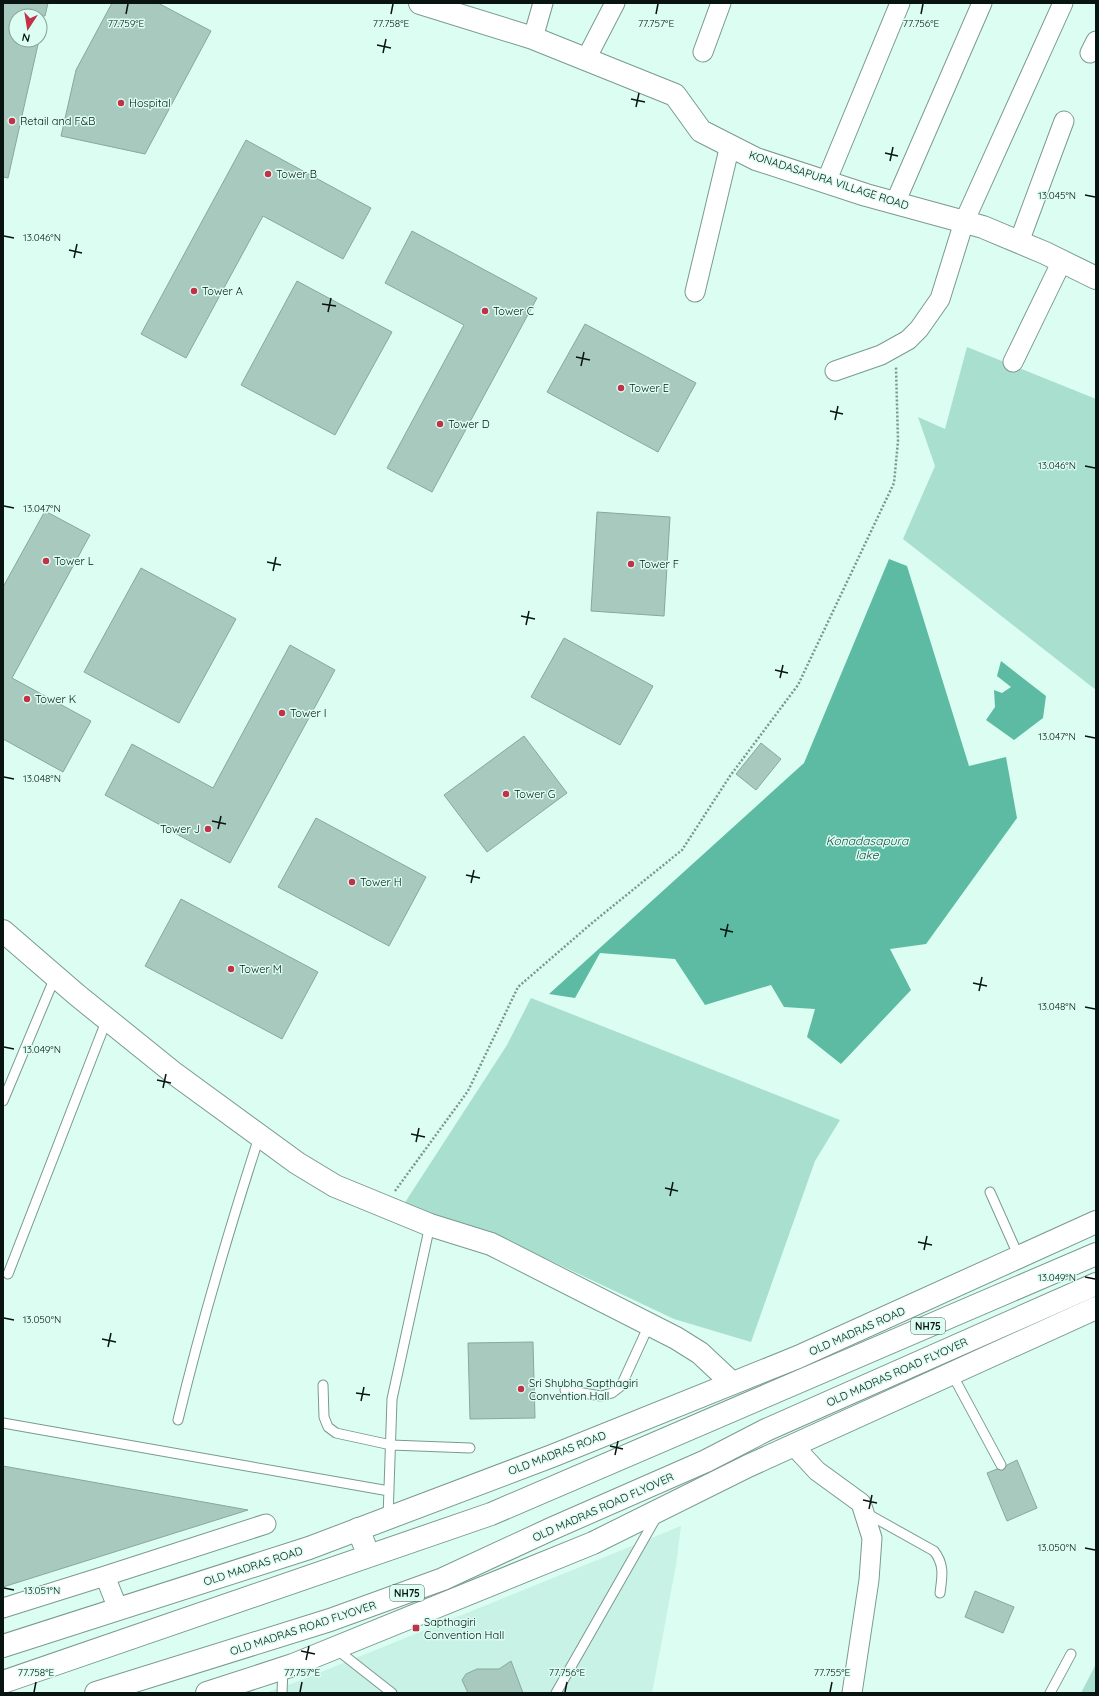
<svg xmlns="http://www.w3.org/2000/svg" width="1099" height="1696" font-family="Quicksand,sans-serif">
<rect width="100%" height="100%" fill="#dbfdf2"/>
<path fill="#c7f2e5" d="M681 1526 676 1565 652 1693H265L299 1681Z"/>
<path fill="#a9dfce" d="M967 347 1096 399V690L903 539 935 466 918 417 945 429Z
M531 998 840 1120 815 1161 751 1342 674 1319 530 1251 404 1204 507 1045Z
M1096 1664V1693H1081Z"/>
<path fill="#5cbba2" d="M889 559 907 566 969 766 1006 757 1017 818 926 944 890 949 911 990 841 1064 807 1037 815 1009 784 1007 771 985 705 1005 675 959 600 953 575 998 549 994 804 763Z
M1001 661 1046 696 1043 718 1014 740 986 720 995 707 994 690 1002 693 1011 687 997 676Z"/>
<path fill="#a8c9be" stroke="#88a89d" d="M3 3H48L45 16H16V40H39L8 178 3 177Z
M112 3H158L211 31 145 154 61 136 76 70Z
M246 140 371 208 343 259 263 216 186 358 141 334Z
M412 231 537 298 432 492 387 468 464 325 385 283Z
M297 281 392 332 335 435 241 385Z
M585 324 696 383 658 452 547 392Z
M45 511 90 535 12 678 91 721 63 772 3 739V587Z
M597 512 670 517 664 616 591 611Z
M141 568 236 619 179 723 84 672Z
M564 638 653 686 620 745 531 697Z
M290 645 335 670 230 863 105 795 132 744 213 788Z
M524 736 567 793 487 852 444 795Z
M761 743 781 759 756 790 736 774Z
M316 818 426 877 389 946 278 887Z
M181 899 318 972 282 1039 145 966Z
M533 1342 535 1418 470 1419 468 1343Z
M1017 1460 1037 1508 1007 1521 987 1473 997 1469 1003 1470 1007 1465Z
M3 1466 248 1510 3 1587Z
M975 1591 1014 1607 1003 1633 965 1617Z
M511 1661 523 1693H468L462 1680 466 1674 477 1669H499Z"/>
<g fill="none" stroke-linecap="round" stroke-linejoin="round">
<g stroke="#7a9a90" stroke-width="11">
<path id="lane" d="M3 1101 55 977
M990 1192 1019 1257
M8 1274 107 1019
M952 1374 1001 1465
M323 1385 324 1417 328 1427 336 1433 391 1445 470 1448
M565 1390 601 1396 612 1393 621 1386 649 1325
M178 1420C201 1324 229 1230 259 1137
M3 1423 389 1491
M866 1513 934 1551C945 1565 942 1577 940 1593
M388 1518 392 1399 430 1225
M336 1649 392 1693
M282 1693 283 1668
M556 1693 657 1516
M1050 1693 1071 1654"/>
</g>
<g stroke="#7a9a90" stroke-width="21">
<path id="street" d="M533 38 543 3
M703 52 721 3
M1090 53 1096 41
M586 59 615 3
M826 182 900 3
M895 203 982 3
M1019 242 1064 121
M695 292 730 145
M1013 362 1062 261
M835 371 881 355 908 340 919 329 940 299 964 222 1063 3
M793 1445 817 1471 861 1503 872 1538 869 1580 852 1693
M105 1576 266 1524
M3 1608 105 1576 118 1609"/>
</g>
<g stroke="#7a9a90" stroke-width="24">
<path id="secondary" d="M420 3 533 38 675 95 701 131 756 159 866 195 983 227 1045 253 1096 278
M3 931 77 995 175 1074 297 1163 335 1186 430 1225 491 1244 676 1338 700 1353 732 1383"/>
</g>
<g stroke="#7a9a90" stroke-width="24">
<path id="primary" d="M3 1646 309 1548 552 1456 798 1357 1096 1222
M207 1693 293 1665 593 1543 748 1466 1096 1308"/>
</g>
<g stroke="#7a9a90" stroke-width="24">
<path id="highway" d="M358 1529 369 1556
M3 1682 491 1514 1096 1254
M96 1693 330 1620 443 1579 551 1529 706 1461 766 1430 1096 1284"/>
</g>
<path stroke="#7d968e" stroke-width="2.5" stroke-dasharray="2 2" stroke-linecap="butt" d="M395 1191 468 1091 518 987 592 923 682 850 730 776 798 685 894 483 898 441 896 367"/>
<use href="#lane" stroke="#fff" stroke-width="9"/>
<use href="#street" stroke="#fff" stroke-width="19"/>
<use href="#secondary" stroke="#fff" stroke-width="22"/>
<use href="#primary" stroke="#fff" stroke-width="22"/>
<use href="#highway" stroke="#fff" stroke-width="22"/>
</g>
<path fill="none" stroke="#081411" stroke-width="1.5" d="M126 14 128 4M391 14 393 4M656 14 658 4M921 14 923 4M377 45 391 48M383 53 386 39M631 99 645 102M636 107 639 93M885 153 898 156M890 161 893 147M1085 195 1095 197M4 236 14 238M69 250 82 253M74 258 77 244M322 304 336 306M328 312 331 298M576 357 590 360M581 366 584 352M830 411 843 414M835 420 838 406M1085 466 1095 468M4 506 14 508M267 562 281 565M273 571 276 557M521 616 535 619M526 625 529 611M775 670 788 673M780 678 783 665M1085 736 1095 738M4 777 14 779M212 821 226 824M218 829 221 816M466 875 480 878M471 883 474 870M720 929 733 932M725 937 728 924M973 983 987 986M979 991 982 977M1085 1007 1095 1009M4 1047 14 1049M157 1080 171 1083M163 1088 166 1074M411 1134 425 1137M416 1142 419 1128M665 1188 678 1191M670 1196 673 1182M918 1242 932 1245M924 1250 927 1236M1085 1277 1095 1279M4 1318 14 1320M102 1339 116 1342M108 1347 111 1333M356 1393 370 1395M361 1401 364 1387M610 1446 623 1449M615 1455 618 1441M863 1500 877 1503M869 1509 872 1495M1085 1548 1095 1550M4 1588 14 1590M301 1651 315 1654M306 1660 309 1646M34 1692 36 1682M300 1692 302 1682M565 1692 567 1682M830 1692 832 1682"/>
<g fill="#c23147" stroke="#dbfdf2" stroke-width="1.5">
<circle cx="121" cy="103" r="4"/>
<circle cx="12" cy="121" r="4"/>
<circle cx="268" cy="174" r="4"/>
<circle cx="194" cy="291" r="4"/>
<circle cx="485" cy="311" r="4"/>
<circle cx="621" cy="388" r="4"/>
<circle cx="440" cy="424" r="4"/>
<circle cx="46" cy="561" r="4"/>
<circle cx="631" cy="564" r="4"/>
<circle cx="27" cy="699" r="4"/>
<circle cx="282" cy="713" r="4"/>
<circle cx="506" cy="794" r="4"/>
<circle cx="208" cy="829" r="4"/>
<circle cx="352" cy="882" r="4"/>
<circle cx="231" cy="969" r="4"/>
<circle cx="521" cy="1389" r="4"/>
<rect x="412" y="1624" width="8" height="8" rx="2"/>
</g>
<g text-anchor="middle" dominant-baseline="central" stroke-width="3" stroke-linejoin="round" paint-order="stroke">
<g fill="#dbfdf2" stroke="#475a54" stroke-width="1">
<rect x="911" y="1318" width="34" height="16" rx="3"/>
<rect x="390" y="1585" width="34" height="16" rx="3"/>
</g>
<g font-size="10" font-weight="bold" fill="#081411">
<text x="928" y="1326">NH75</text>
<text x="407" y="1593">NH75</text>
</g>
<g font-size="11" fill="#081411" stroke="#dbfdf2" text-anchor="start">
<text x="129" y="103">Hospital</text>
<text x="20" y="121">Retail and F&amp;B</text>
<text x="276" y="174">Tower B</text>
<text x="202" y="291">Tower A</text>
<text x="493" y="311">Tower C</text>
<text x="629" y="388">Tower E</text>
<text x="448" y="424">Tower D</text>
<text x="54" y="561">Tower L</text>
<text x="639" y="564">Tower F</text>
<text x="35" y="699">Tower K</text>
<text x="290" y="713">Tower I</text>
<text x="514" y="794">Tower G</text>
<text x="200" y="829" text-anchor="end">Tower J</text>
<text x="360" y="882">Tower H</text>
<text x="239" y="969">Tower M</text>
<text x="529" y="1383">Sri Shubha Sapthagiri<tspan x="529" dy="13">Convention Hall</tspan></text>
<text x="424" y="1622">Sapthagiri<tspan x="424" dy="13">Convention Hall</tspan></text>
</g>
<g font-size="11" fill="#081411" stroke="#dbfdf2">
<text transform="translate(829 180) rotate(18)">KONADASAPURA VILLAGE ROAD</text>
<text transform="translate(857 1331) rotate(-24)">OLD MADRAS ROAD</text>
<text transform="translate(897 1372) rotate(-24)">OLD MADRAS ROAD FLYOVER</text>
<text transform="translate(557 1453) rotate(-21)">OLD MADRAS ROAD</text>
<text transform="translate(603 1507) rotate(-24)">OLD MADRAS ROAD FLYOVER</text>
<text transform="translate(253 1566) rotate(-18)">OLD MADRAS ROAD</text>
<text transform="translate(303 1628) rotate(-18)">OLD MADRAS ROAD FLYOVER</text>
</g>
<g font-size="12" font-style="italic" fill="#224c40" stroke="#dbfdf2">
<text x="867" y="840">Konadasapura<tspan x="867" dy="14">lake</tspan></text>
</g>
</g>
<g font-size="10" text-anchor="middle" fill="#081411" stroke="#dbfdf2" stroke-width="3" stroke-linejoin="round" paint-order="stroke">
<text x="126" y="27">77.759°E</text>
<text x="391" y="27">77.758°E</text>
<text x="656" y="27">77.757°E</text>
<text x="921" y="27">77.756°E</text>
<text x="1057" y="199">13.045°N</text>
<text x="42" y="241">13.046°N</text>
<text x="1057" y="469">13.046°N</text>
<text x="42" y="512">13.047°N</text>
<text x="1057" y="740">13.047°N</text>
<text x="42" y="782">13.048°N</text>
<text x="1057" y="1010">13.048°N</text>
<text x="42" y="1053">13.049°N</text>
<text x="1057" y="1281">13.049°N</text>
<text x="42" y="1323">13.050°N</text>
<text x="1057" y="1551">13.050°N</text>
<text x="42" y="1594">13.051°N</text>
<text x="36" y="1676">77.758°E</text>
<text x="302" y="1676">77.757°E</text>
<text x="567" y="1676">77.756°E</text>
<text x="832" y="1676">77.755°E</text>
</g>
<rect width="1099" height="1696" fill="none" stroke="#081411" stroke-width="8"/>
<g transform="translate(28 28) rotate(192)"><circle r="19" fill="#dbfdf2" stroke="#87a098"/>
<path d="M0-3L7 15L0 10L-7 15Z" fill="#c23147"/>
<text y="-6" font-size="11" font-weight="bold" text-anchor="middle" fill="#081411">N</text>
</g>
</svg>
